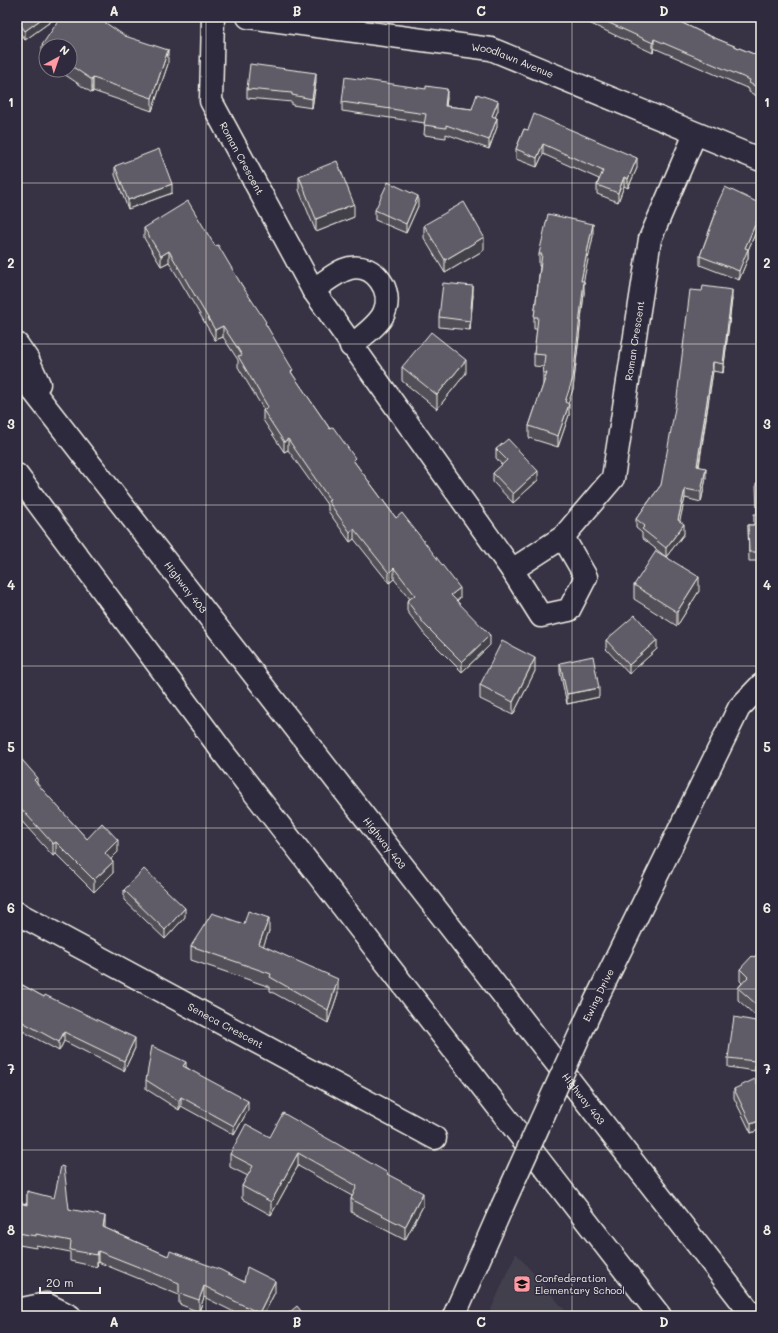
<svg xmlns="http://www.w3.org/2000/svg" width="778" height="1333" font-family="Mali,sans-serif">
<rect width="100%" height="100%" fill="#373244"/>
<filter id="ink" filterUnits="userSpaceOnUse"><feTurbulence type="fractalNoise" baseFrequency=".025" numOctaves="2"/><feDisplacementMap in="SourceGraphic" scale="8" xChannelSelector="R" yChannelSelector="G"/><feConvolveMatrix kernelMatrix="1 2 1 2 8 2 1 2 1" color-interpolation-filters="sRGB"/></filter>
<g filter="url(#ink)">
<path fill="#433f4e" d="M516 1253 570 1316H488Z"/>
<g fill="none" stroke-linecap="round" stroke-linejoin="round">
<g stroke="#f4f1e8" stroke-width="25">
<g id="minor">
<path id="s1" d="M213 17 211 101 313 290 512 570 541 616 569 610 586 577 563 537"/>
<path id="s2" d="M248 17 491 49 761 160"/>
<path d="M313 290C325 282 337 271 350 268 375 263 394 291 384 313 378 326 362 336 351 346"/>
<path id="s3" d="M512 570 563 537 613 478 650 239 695 134"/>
<path id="s4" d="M17 913 435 1138"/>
<path d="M590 1012 739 708 761 685"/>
<path d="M17 1310 46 1304 70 1316"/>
<path d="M454 1316 502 1207"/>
</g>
</g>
<g stroke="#f4f1e8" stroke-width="25">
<g id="highway">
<path d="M17 344 28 360 39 384"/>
<path id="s5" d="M17 370 753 1316"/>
<path d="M17 475 225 755 660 1316"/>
</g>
</g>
<use href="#minor" stroke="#2f2a3d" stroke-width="22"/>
<use href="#highway" stroke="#2f2a3d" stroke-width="22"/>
<g stroke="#f4f1e8" stroke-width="25" stroke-linecap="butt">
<path id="minor-bridge" d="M502 1207 590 1012"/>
</g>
<use href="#minor-bridge" stroke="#2f2a3d" stroke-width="22"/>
</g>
<path fill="#524f59" stroke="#f4f1e8" d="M17 17H57L25 40 17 29Z
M589 17H670L705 34 761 57V98L749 92V89L654 48 653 53 589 23Z
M125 36 168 64 152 111 93 91 92 93 58 70H70V46H46V62L42 59V45Z
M316 82 312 108 292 105V102L247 98V89Z
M447 98 446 106 472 109 498 110 495 117 497 127 489 149 446 134V138L424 135 425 123 342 111V102Z
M524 129 637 168 628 188 624 186 618 202 597 194V185L599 179 543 154 537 167 516 159V149Z
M115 166 172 193 128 209 115 175Z
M299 176 354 217 316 232 299 190Z
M761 204V220L748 250V258L739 280 700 265V256L715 215V209Z
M418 206 406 233 375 220V210Z
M424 225 484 250 445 273 424 238Z
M144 228 215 246 241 284 266 325 293 375 330 429 396 518 460 598 457 601 490 645 462 672 425 635 407 611V601L410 599 394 579 389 583 354 539 350 542 328 511V506L288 450 284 452 263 420V410H264L238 367V360L223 337 215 340 169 262 161 266 144 238Z
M593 236 583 281 584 293 573 389 568 403 569 415 558 447 529 438V426L543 385V373L544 367 534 366V354L537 329H534V317L540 266H539V254Z
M473 295 470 330 439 327V317Z
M732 299 723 373 713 371 699 467 706 478 701 502 685 498 679 521 684 534 666 557 642 538V533L636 528V519L661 485Z
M402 367 466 373 437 409 402 381Z
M496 449 538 480 513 503 493 482V473L502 465 496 458Z
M761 483V561H749L748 525H754L757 514Z
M634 585 699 591 677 626 634 599Z
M606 640 657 649 629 674 606 649Z
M560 663 599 697 567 704 560 672Z
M535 671 513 715 480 699V685Z
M17 754 37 784 87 839 118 852 111 859 113 873 94 892 56 854 53 856 17 816Z
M124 890 185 917 165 939 124 900Z
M244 924 269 931 263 946 338 993 328 1023 270 991V987L191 960V946Z
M761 951 757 1017 738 1000V988L742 983 740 981V969Z
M17 982 135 1048 124 1071 64 1041 59 1051 17 1028Z
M761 1022V1031L755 1071 728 1067V1058Z
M186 1067 248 1110 234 1135 181 1106 179 1110 146 1089V1080Z
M734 1089 761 1091V1129L751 1133 734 1098Z
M270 1137 388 1175 423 1206 405 1240 351 1212V1199L352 1196 298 1166 271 1215 242 1199V1186L248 1176 230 1167V1154Z
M27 1191 69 1209 105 1228 168 1256 275 1292 263 1316H242L204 1297 199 1312 179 1304V1295L98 1262 97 1267 70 1261V1252L36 1245V1248L19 1245V1256L17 1255V1202L27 1204Z"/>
<path fill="#424048" stroke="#f4f1e8" d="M44 17H57L25 40V31Z
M654 39V48L653 53V43Z
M168 50V64L152 111V98Z
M316 73V82L312 108V99Z
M93 78V91L92 93V80Z
M447 89V98L445 115V106Z
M498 101V110L492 126V116Z
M497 118V127L489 149V140Z
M543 144V154L537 167V158Z
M637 158V168L628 188V179Z
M624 177V186L618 202V193Z
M172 184V193L128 209V200Z
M418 196V206L406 233V224Z
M354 204V217L316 232V219Z
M761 211V220L748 250V258L739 280V271L745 248Z
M593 224V236L581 293V281Z
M484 237V250L445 273V260Z
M169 251V262L161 266V256Z
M584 281V293L573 389 565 414V402Z
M473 286V295L470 330V321Z
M732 290V299L723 373V364Z
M223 326V337L215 340V330Z
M466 360V373L437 409V395Z
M713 362V371L697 476V466Z
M569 404V415L558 447V436Z
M288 439V450L284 452V442Z
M706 468V478L701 502V492Z
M538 471V480L513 503V494Z
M685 489V498L678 529V520Z
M684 524V534L666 557V548Z
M354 529V539L350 542V532Z
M394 568V579L389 583V573Z
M699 577V591L677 626V612Z
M460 588V598L451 605V595Z
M490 635V645L462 672V662Z
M657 640V649L629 674V665Z
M535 658V671L513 715V702Z
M599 688V697L567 704V694Z
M37 777V789L34 780Z
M118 840V852L105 865V853Z
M56 842V854L53 856V844Z
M113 862V873L94 892V880Z
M185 908V917L165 939V930Z
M269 918V931L259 958V944Z
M338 979V993L328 1023V1010Z
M761 1002V1013L757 1017V1005Z
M761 1022V1031L755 1071V1061Z
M64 1032V1041L59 1051V1042Z
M135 1038V1048L124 1071V1061Z
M186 1062V1071L183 1066Z
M181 1097V1106L179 1110V1101Z
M248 1101V1110L234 1135V1126Z
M761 1120V1129L751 1133V1124Z
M298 1153V1166L271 1215V1202Z
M423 1193V1206L405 1240V1227Z
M105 1216V1228L103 1239V1227Z
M98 1251V1262L97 1267V1255Z
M275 1281V1292L263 1316H259V1313Z
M204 1286V1297L199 1312V1300Z"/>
<path fill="#5f5c67" stroke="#f4f1e8" d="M17 17H44L25 31 17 20Z
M61 17H97L125 36 168 50 152 98 93 78 92 80 70 65V46H46V48L42 45Z
M596 17H670L705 34 761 57V89L749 83 750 80 654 39 653 43Z
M250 64 316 73 312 99 292 95V93L247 89Z
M345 77 426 89V86L447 89 445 106 472 109 477 94 498 101 492 116 497 118 489 140 446 125V128L424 125 426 114 342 102Z
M534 114 637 158 628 179 624 177 618 193 597 185 603 171 543 144 537 158 516 149 524 129 528 130Z
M159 149 172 184 128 200 115 166Z
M337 161 354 204 316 219 299 176Z
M388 182 418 196 406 224 375 210Z
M725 187 761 204V211L745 248 748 249 739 271 700 256 717 210 715 209Z
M188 201 215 246 218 245 241 284 266 322 265 323 293 370 291 372 330 429 333 427 355 458 353 460 396 518 402 513 460 588 451 595 490 635 462 662 425 625 407 601 415 595 394 568 389 573 354 529 350 532 328 501 330 500 288 439 284 442 263 410 268 407 238 356 242 355 223 326 215 330 169 251 161 256 144 228Z
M464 202 484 237 445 260 424 225Z
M548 214 593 224 581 281H584L573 378 565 402 569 404 558 436 529 426 547 373H543L545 355 534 354 538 317H534L542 254H539Z
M443 283 473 286 470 321 439 317Z
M703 286 732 290 723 364 713 362 697 466 706 468 701 492 685 489 678 520 684 524 666 548 642 529 645 526 636 519 661 485 677 397 690 290 702 291Z
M431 332 466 360 437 395 402 367Z
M508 439 538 471 513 494 493 473 507 460 496 449Z
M756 483H761V552H749L748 525H754V514H757Z
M656 551 699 577 677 612 634 585Z
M635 615 657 640 629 665 606 640Z
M502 641 535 658 513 702 480 685Z
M593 656 599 688 567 694 560 663Z
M17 754 37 777 34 780 87 839 102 823 118 840 105 853 113 862 94 880 56 842 53 844 17 804Z
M144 869 185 908 165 930 124 890Z
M248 911 269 918 259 944 338 979 328 1010 270 977 271 974 191 946 212 913 244 924Z
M761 951V1002L757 1005 738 988 748 977 740 969 752 956 754 957Z
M17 982 44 997 45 995 135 1038 124 1061 64 1032 59 1042 17 1019Z
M734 1017 761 1022 755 1061 728 1058Z
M152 1046 186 1062 183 1066 248 1101 234 1126 181 1097 179 1101 146 1080Z
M755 1079 761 1091V1120L751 1124 734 1089Z
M283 1113 388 1173 387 1174 423 1193 405 1227 351 1199 357 1186 298 1153 271 1202 242 1186 253 1166 230 1154 246 1124 270 1137Z
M61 1166 64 1167 69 1209 105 1216 103 1227 168 1256 170 1251 221 1270 244 1282 247 1267 275 1281 259 1313 204 1286 199 1300 179 1293V1283L98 1251 97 1255 70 1250 71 1241 36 1234V1236L18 1233 19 1244H17V1202L27 1205V1191L54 1198Z
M297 1306 305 1316H285Z"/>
</g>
<path fill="none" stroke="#f4f1e8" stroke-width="1" stroke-opacity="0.55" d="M206 17V1316M389 17V1316M572 17V1316M17 183H761M17 344H761M17 505H761M17 666H761M17 828H761M17 989H761M17 1150H761"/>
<defs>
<g id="school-square" transform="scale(0.9)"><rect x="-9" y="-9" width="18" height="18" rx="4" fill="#ff9aa2" stroke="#2f2a3d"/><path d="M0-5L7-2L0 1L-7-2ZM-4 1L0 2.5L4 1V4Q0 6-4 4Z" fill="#111"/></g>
</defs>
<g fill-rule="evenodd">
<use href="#school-square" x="522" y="1284"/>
</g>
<g text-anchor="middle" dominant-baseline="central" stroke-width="3" stroke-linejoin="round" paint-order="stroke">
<g font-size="10" fill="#f4f1e8" stroke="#2f2a3d">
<text stroke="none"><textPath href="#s2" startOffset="269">Woodlawn Avenue</textPath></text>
<text stroke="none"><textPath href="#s1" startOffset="149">Roman Crescent</textPath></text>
<text stroke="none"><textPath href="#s3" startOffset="277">Roman Crescent</textPath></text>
<text stroke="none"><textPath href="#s5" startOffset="275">Highway 403</textPath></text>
<text stroke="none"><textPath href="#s5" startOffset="599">Highway 403</textPath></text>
<text transform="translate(598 995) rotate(-64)">Ewing Drive</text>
<text stroke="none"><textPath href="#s4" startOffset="237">Seneca Crescent</textPath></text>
<text stroke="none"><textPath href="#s5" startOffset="923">Highway 403</textPath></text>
</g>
<g font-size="10" fill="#f4f1e8" stroke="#2f2a3d" text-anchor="start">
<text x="535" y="1278">Confederation<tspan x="535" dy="12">Elementary School</tspan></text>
</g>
</g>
<rect width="778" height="1333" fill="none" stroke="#2f2a3d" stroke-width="44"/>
<g transform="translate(58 58) rotate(40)"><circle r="19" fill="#2f2a3d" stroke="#7e7a81"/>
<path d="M0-3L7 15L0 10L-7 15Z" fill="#ff9aa2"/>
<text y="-6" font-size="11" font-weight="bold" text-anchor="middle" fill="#f4f1e8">N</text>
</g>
<path d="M40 1287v6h60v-6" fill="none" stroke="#f4f1e8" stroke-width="2"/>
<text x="46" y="1287" font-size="12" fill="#f4f1e8" stroke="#2f2a3d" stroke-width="3" paint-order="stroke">20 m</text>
<rect x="22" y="22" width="734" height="1289" fill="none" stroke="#f4f1e8" stroke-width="1.5"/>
<g font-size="13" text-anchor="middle" font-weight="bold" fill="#f4f1e8">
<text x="114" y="16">A</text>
<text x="297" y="16">B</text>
<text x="481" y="16">C</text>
<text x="664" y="16">D</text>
<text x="11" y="107">1</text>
<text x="767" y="107">1</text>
<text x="11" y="268">2</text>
<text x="767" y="268">2</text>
<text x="11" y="429">3</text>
<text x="767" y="429">3</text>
<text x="11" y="590">4</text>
<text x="767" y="590">4</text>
<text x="11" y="752">5</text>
<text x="767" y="752">5</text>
<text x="11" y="913">6</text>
<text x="767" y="913">6</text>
<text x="11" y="1074">7</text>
<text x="767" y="1074">7</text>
<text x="11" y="1235">8</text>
<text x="767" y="1235">8</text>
<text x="114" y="1327">A</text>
<text x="297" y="1327">B</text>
<text x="481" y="1327">C</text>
<text x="664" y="1327">D</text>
</g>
</svg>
